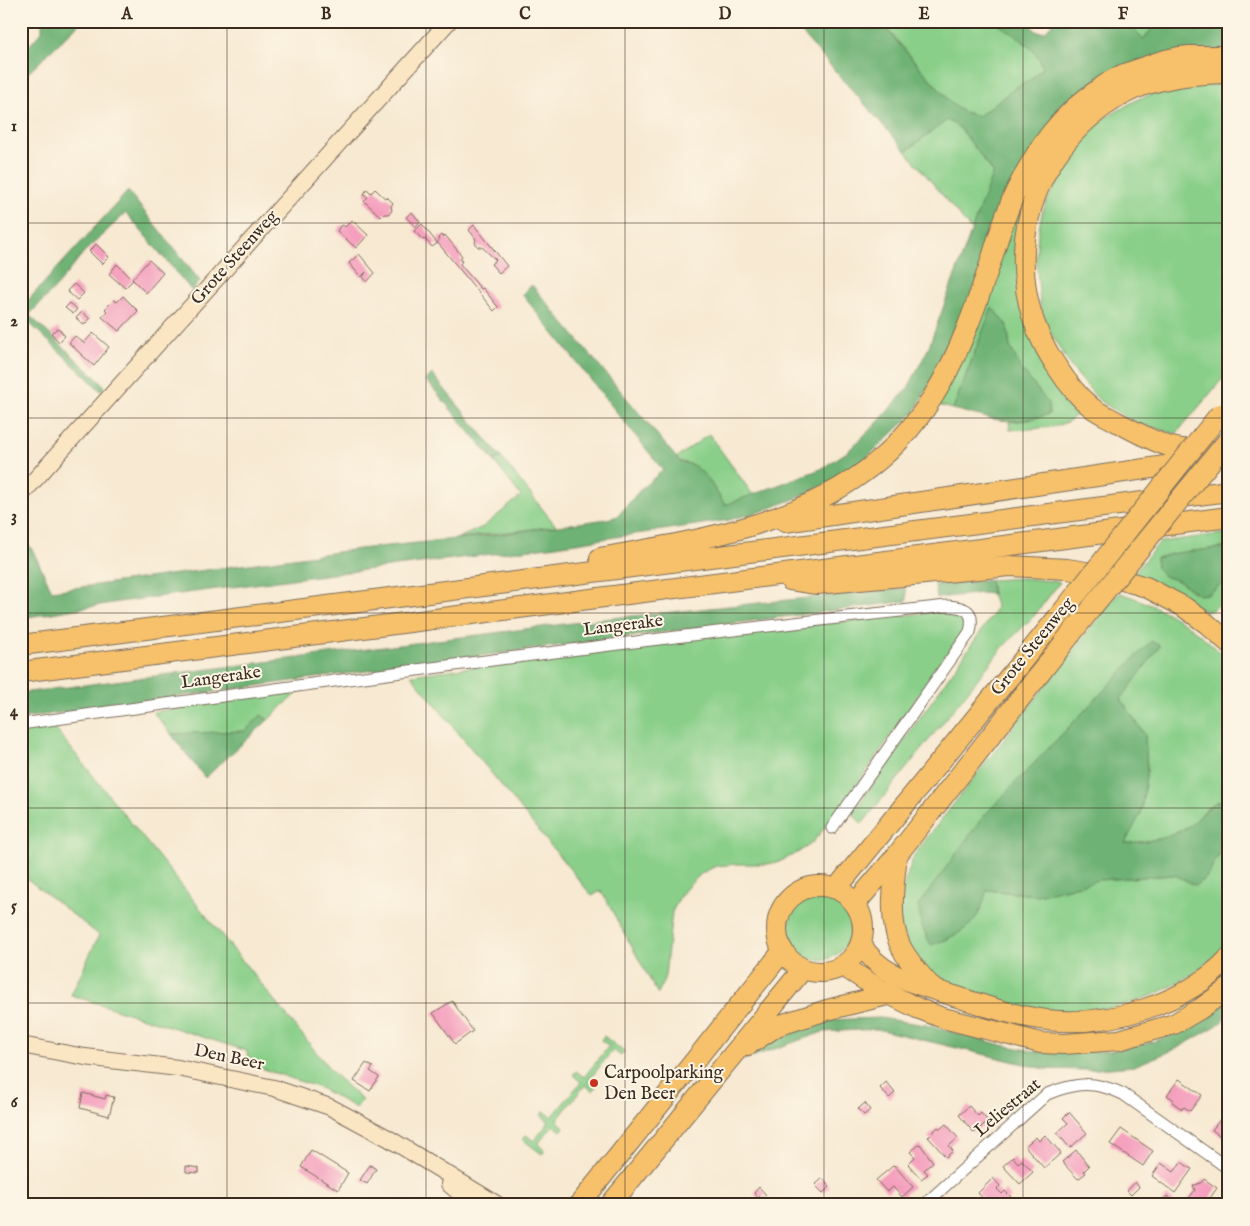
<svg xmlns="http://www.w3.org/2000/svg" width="1250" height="1226" font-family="'IM FELL English',serif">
<rect width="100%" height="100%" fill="#fcf5e5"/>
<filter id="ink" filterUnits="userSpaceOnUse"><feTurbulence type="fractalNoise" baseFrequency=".02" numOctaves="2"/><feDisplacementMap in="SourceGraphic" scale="10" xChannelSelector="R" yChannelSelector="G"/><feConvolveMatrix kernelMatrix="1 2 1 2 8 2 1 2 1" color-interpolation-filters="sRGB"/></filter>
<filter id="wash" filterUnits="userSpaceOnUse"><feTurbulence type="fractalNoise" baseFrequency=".0096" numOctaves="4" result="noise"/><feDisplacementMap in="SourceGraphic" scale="20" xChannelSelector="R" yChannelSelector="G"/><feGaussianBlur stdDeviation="1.12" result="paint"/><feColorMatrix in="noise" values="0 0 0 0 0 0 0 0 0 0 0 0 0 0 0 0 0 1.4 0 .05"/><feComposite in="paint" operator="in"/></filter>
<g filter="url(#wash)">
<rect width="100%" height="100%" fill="#f7e9d2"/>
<path fill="#89cf89" stroke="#627c54" d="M880 21H994L1019 38 1036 53 1040 58 1043 68 1030 80 1015 88 979 116 963 112 952 104Z
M1128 21H1158L1143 40Z
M1193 84H1218L1229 85V371L1176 434 1133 422 1099 400 1071 367 1046 325 1040 304 1036 258 1038 233 1042 213 1058 175 1069 154 1105 118 1138 99 1173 88Z
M1083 115 1015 251 1079 409C1073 431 1028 428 1010 430L1009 422 1031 420 1040 392 1030 381 1021 369 1010 347 1007 325 992 308 953 409 938 405 1026 187Z
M947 120 960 128 993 172 972 231 906 151Z
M709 434 753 495 725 505C716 492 708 475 694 466 688 462 682 464 676 458Z
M501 457 556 526 458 538 483 527 521 496 494 461Z
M1229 533V547L1176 553 1156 558 1157 569 1164 576 1181 582 1193 592 1208 594 1229 578V594C1221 601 1216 612 1205 611L1132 575 1160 542Z
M1023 578 1060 582 1034 616 1003 647 862 824 852 814 994 613 996 606 992 594 990 580Z
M1120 593C1161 606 1200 629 1229 662V803L1218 801 1207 808 1194 823 1166 838 1124 844 1141 813 1147 769 1145 735 1121 699 1159 646 944 941C973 923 975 923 987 890L1036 895 1064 889 1098 880 1175 875 1195 885 1206 878 1229 835V941C1179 998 1099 1022 1026 1009 1011 1006 995 999 979 994 965 989 946 986 933 979 919 972 906 943 901 928 894 904 907 878 914 855L1112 600Z
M944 611 958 612 964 617V629L839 811 811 844 797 853 781 861 768 864H737L716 866 702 873 689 885 680 896 672 912 665 976 658 994 601 891 592 896 411 675 683 639Z
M301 689 268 720 261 716 245 731 171 734 153 712Z
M52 725 333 1073 362 1100 356 1108 320 1088 248 1064 247 1051 71 995 99 935 21 874V729Z
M788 929a31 31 0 1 1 62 0a31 31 0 1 1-62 0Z
M604 1036 624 1052 621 1056 613 1050 588 1081 596 1087 593 1091 585 1085 557 1120 564 1127 561 1131 553 1125 538 1144 545 1151 542 1154 522 1139 526 1135 534 1141 549 1122 541 1115 544 1111 552 1117 581 1082 573 1075 576 1071 584 1077 609 1046 601 1040Z"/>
<path fill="#6eb275" stroke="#546e4a" d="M42 21H82L21 80V55L42 31Z
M791 21H879L952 104 963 112 979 116 1015 88 1030 80 1043 68C1036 45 1012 35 994 21H1027L1037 32 1046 31 1054 21H1128L1143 40 1158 21H1207L1210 26 1229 25V47L1060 111 962 324 914 413 862 462 830 482 797 498 762 511 729 520 556 546 308 577 118 602 21 618V534L33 551 52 591 359 549 493 535 607 519 618 516 640 490 663 470 522 294 532 285 680 462 693 465 706 476 725 505 821 469 847 452 880 420 908 388 928 349 993 172 960 128 947 120 906 151Z
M128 191 200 281 192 291 126 213 84 252 56 287 29 315 105 386 101 391 21 315V308Z
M992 307 1007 325 1010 347 1021 369 1048 403 1049 414C1010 427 992 419 953 409Z
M432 374 501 457 494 461 426 380Z
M1229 547V578L1208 594 1199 595 1181 582 1164 576 1157 569 1156 558 1176 553Z
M990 580 992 594 982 593 937 598 935 585Z
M906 588 907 601 424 663 21 718V693L612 618Z
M1151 641 1160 646 1121 699 1145 735 1147 769 1141 813 1125 843C1148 842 1177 838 1195 821 1204 813 1207 807 1219 801L1229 803V835L1206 878 1195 885 1175 875 1098 880 1064 889 1036 895 987 890C984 899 982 909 977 916 968 931 947 940 931 945L922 927 918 906 982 818Z
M261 715 268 720 205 778 171 734 245 731Z
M1229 1001V1016L1216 1026 1176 1049 1134 1066 1086 1070 1045 1069 877 1029 823 1032 743 1060 779 1035 821 1020 880 1018 926 1025 1002 1045 1044 1053 1109 1051 1145 1044 1173 1035 1203 1018Z"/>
<g id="blocks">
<path fill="#f49fbd" d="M367 189 371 193 375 189 386 199 387 197 393 203 391 206 392 211 388 214H384L381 217 364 201 368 197 364 194Z
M412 212 420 222 415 227 406 217Z
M352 220 368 235 356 248 337 231 340 226 343 225 345 227Z
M422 224 437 243 439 240 438 238 441 235 443 237 445 235 462 256 460 259 462 261 460 264 481 289 483 288 498 307 494 311 438 243 432 247 425 239 423 240 414 231Z
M474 225 507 266 499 273 491 264 496 260 482 247H478L475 243 476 239 469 230Z
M96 244 109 257 102 264 89 251Z
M359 254 375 273 367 282 363 277 366 272 361 277 349 263Z
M149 260 163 273 146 293 132 279Z
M117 264 133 280 125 288 109 274Z
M74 284 84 293 77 300 67 291Z
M123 296 138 311 119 331 102 317 107 311 105 309 114 300 117 302Z
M70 303 77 309 73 314 65 308Z
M82 312 90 319 84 325 76 318Z
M58 328 65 336 59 342 51 333Z
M93 333 109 347 94 366 69 343 75 336 84 343Z
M452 1001 473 1031 455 1044 433 1013Z
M366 1063 373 1067 370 1071 379 1077 370 1091 354 1081Z
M1179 1079 1202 1095 1190 1111 1184 1107 1182 1109 1172 1102 1174 1100 1167 1095Z
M886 1082 895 1093 889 1098 880 1088Z
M83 1093 105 1099 106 1095 114 1097 109 1116 80 1108Z
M865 1103 870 1110 864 1115 858 1109Z
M969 1106 978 1116 981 1113 988 1121 974 1133 959 1115Z
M1069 1112 1087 1133 1070 1148 1057 1133 1068 1123 1063 1118Z
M1229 1114V1142L1212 1130 1221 1118 1224 1121Z
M946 1124 958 1138 949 1146 953 1151 946 1157 928 1137 938 1127 940 1129Z
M1121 1129 1153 1151 1143 1166 1110 1144Z
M1045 1135 1061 1153 1044 1168 1025 1146 1036 1137 1039 1141Z
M920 1144 933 1162 924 1170 928 1174 921 1179 908 1164 915 1157 910 1152Z
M311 1150 348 1173 338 1190 301 1167Z
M1076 1150 1089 1166 1084 1171 1086 1173 1078 1179 1062 1162Z
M1013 1157 1018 1163 1022 1160 1033 1172 1020 1184 1003 1166Z
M1181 1162 1192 1169 1175 1193 1152 1176 1161 1163 1174 1172Z
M370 1165 376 1169 367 1184 360 1180Z
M894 1165 913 1187 902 1197 893 1187 887 1192 876 1180Z
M186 1166 199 1168V1173L186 1172Z
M823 1178 830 1187 823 1193 815 1185Z
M993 1178 1000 1186 997 1189 1002 1194 1005 1191 1011 1197 1004 1205H989L978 1193Z
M1204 1179 1217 1188 1205 1205H1186L1188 1202 1187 1201 1195 1190 1193 1186 1202 1182Z
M1135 1182 1139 1187 1131 1195 1127 1191Z
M759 1187 766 1195 762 1198 760 1196 758 1198 754 1193Z
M1167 1196 1174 1201 1171 1205H1160Z
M187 1201 214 1203V1205H187Z"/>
</g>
</g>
<g filter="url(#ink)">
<use href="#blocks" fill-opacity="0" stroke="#7d6d5d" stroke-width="1"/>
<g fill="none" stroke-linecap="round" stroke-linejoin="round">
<g stroke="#7d6d5d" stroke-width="13">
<path id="street" d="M21 724C330 681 637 639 947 606 967 607 975 611 970 632L832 828
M924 1205 1047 1094C1077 1082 1094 1081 1123 1094L1229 1169"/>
</g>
<g stroke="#7d6d5d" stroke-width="18">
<path id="secondary" d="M21 495 449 21
M21 1045 85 1057 178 1068 274 1088 330 1107 388 1138 498 1205
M449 1184 474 1205"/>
</g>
<g stroke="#7d6d5d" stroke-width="22">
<path id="highway" d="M1229 73C1193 74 1154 77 1122 95 1025 150 993 273 1057 367 1066 381 1077 396 1091 407 1098 413 1109 417 1117 422 1130 429 1162 446 1176 448 1193 451 1211 451 1229 452
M785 522 1192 462
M600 558C695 541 803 525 879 460 940 408 965 338 990 264 998 239 1005 213 1017 189 1037 148 1061 114 1099 89 1105 85 1111 80 1118 77 1125 73 1134 71 1142 68 1157 62 1174 57 1189 56 1202 56 1216 56 1229 56
M790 580 817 584 1010 566 1067 569 1105 575 1146 587 1184 607 1206 623 1229 643
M21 645 1229 491
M21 672 1229 517
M897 855C894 882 888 919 900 945 908 962 921 975 933 989
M777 929a43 43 0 1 1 86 0a43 43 0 1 1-86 0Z
M836 889 1063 611
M855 904 897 855 1093 606
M861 944C880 976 914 983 948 994 980 1004 1013 1016 1047 1020 1109 1027 1186 1004 1229 958
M843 966 879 989 917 1008 943 1018 1041 1043 1064 1044 1119 1040 1174 1024 1200 1009 1229 988
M748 1045 777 1026 827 1010 891 994
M579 1205 782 952
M610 1205 803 969"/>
</g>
<use href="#street" stroke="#fff" stroke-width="11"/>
<use href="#secondary" stroke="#fbe6c4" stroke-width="16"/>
<use href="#highway" stroke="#f6c16b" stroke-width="20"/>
<g stroke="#7d6d5d" stroke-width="22" stroke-linecap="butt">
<path id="highway-bridge" d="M1093 606 1229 439
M1063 611 1220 414"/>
</g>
<use href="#highway-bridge" stroke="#f6c16b" stroke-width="20"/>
</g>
</g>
<path fill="none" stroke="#3b2a1e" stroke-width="1" stroke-opacity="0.55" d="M227 21V1205M426 21V1205M625 21V1205M824 21V1205M1023 21V1205M21 223H1229M21 418H1229M21 613H1229M21 808H1229M21 1003H1229"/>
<circle fill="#c8321e" stroke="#fcf5e5" stroke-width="2" cx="594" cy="1083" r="5"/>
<g text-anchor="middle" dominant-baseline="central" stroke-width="4" stroke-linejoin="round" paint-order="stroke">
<g font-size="18" fill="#3b2a1e" stroke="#fcf5e5">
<text transform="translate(235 258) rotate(-48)">Grote Steenweg</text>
<text transform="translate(623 626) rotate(-7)">Langerake</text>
<text transform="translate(1033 647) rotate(-51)">Grote Steenweg</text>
<text transform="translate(221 678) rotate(-8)">Langerake</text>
<text transform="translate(229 1058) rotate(12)">Den Beer</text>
<text transform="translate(1008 1108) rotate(-40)">Leliestraat</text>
</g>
<g font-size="18" fill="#3b2a1e" stroke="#fcf5e5" text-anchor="start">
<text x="604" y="1073">Carpoolparking<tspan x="604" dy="21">Den Beer</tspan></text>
</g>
</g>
<rect width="1250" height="1226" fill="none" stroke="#fcf5e5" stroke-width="55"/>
<rect x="28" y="28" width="1194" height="1170" fill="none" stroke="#3b2a1e" stroke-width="2"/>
<g font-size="16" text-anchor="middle" font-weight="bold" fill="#3b2a1e">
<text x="127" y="19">A</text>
<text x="326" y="19">B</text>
<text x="525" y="19">C</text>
<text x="725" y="19">D</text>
<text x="924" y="19">E</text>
<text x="1123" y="19">F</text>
<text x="14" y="131">1</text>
<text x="14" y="326">2</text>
<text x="14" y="521">3</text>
<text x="14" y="716">4</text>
<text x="14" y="911">5</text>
<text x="14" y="1107">6</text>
</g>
</svg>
